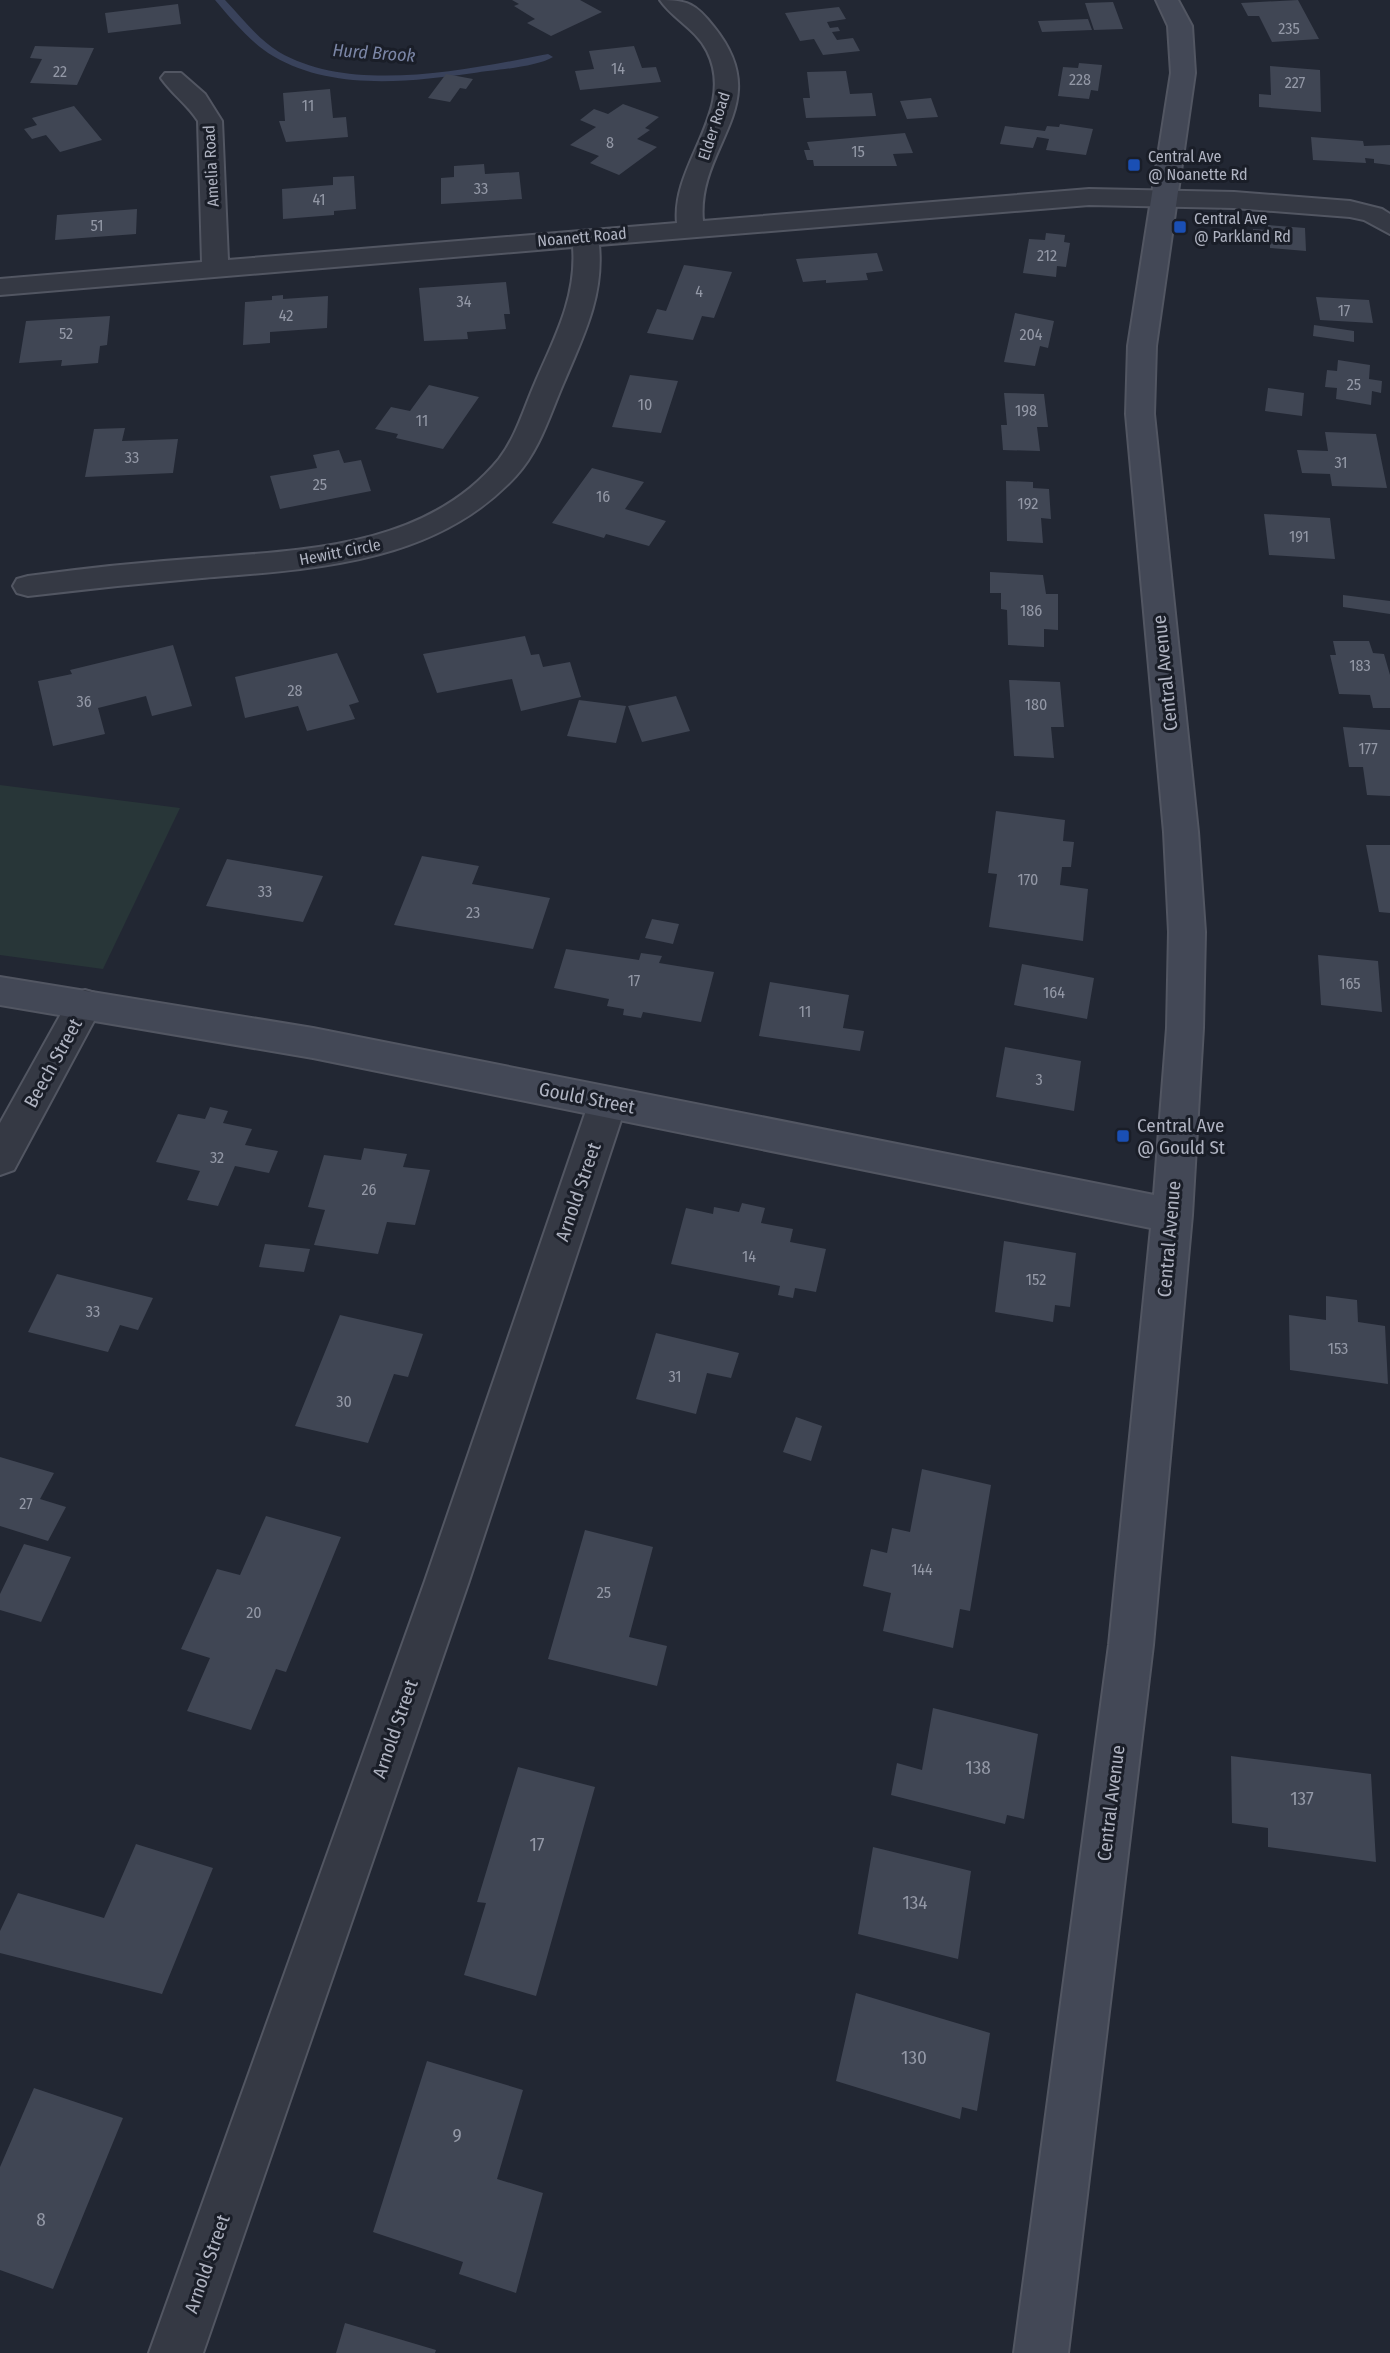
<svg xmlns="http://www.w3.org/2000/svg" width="1390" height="2353" font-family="'Fira Sans Condensed',sans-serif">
<rect width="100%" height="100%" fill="#222733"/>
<path fill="#283638" d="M0 785 180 808 103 969 0 955Z"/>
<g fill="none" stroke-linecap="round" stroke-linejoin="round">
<path fill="#39425b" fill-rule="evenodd" d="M215 0H225C242 18 258 39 279 52 353 95 469 69 548 54L553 57C537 67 494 70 474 73 410 82 332 91 273 56 251 43 232 20 215 0Z"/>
</g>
<path fill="#404654" d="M512 0H580L602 12 551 36 527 23 535 19 514 6 519 4Z
M1298 0 1319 39 1272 42 1259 16H1248L1241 3Z
M1113 2 1123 29 1094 30 1085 3Z
M178 4 181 24 108 33 105 13Z
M839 7 846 19 827 22 830 28 838 27 840 31 832 32 837 40 853 38 860 51 823 55 814 39 800 41 785 13Z
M1088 19 1092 30 1042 32 1038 21Z
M35 46 94 48 77 85 30 83 42 59 30 58Z
M634 46 642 68 656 67 661 82 580 90 575 71 594 69 589 51Z
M1079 63 1102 65 1098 91 1091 90 1089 99 1058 96 1063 67 1078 68Z
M1270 66 1320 70 1321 112 1259 107V94L1271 95Z
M846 71 850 94 872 93 876 116 806 118 803 98H810L807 72Z
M446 74 473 79 466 89 460 88 450 102 428 98Z
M330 89 333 118 346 117 348 137 286 142 279 121H285L283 93Z
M931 98 938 117 907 119 900 101Z
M623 104 659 117 645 128 650 130 637 139 657 147 619 175 590 163 599 156 570 145 596 127 580 120 594 109 608 114Z
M74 106 102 140 60 152 46 135 32 139 24 129 37 125 32 118Z
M1060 124 1093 129 1086 155 1046 150 1049 139 1037 137 1033 148 1000 144 1005 126 1045 131 1047 126 1059 127Z
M905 133 913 153 893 154 897 166H814L813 160H807L804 150H810L807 142Z
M1311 137 1363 141 1364 146 1390 145V165L1374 163V159L1365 158 1366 163 1313 160Z
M484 164 485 174 519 172 522 199 441 204V178L454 177V166Z
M354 176 356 209 334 211V215L283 219 282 189 333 185V177Z
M137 209 136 234 55 240 57 215Z
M1268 225 1305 228 1306 251 1270 248V244L1253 243V229L1268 230Z
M1046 233 1065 235 1064 242 1070 243 1066 267 1057 266 1056 277 1023 273 1029 239 1045 240Z
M877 253 883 271 866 273 868 280 826 283V280L803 282 796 259Z
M684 265 732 272 714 318 702 316 693 340 647 333 657 309 666 311Z
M506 282 510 314H504L506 329 467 332 468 339 424 341 419 288Z
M283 295V299L328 296 327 328 270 332V343L243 345 245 302 272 300V296Z
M1316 297 1369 300 1373 323 1320 320Z
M1015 313 1054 321 1048 348 1040 346 1035 366 1004 362Z
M110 316 107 345 100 346 98 363 61 366 62 360 19 363 26 321Z
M1314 325 1354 331V342L1313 336Z
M1338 360 1370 365 1369 379 1382 381 1381 393 1372 391 1371 405 1336 399 1337 388 1325 387 1327 370 1337 371Z
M630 375 678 381 661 433 612 427Z
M429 385 479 397 443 449 396 438 398 434 375 429 391 407 410 411Z
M1268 388 1304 393 1302 416 1265 411Z
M1004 393 1044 394 1048 427H1037L1040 451 1003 450 1001 425H1007Z
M125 428 122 441 178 439 173 473 85 477 94 429Z
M1325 432 1376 434 1387 488 1332 486 1330 474 1302 473 1297 450 1328 451Z
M339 450 344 463 361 460 371 491 280 509 270 476 317 468 313 455Z
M592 468 644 482 625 509 666 521 649 546 606 534 604 538 552 523Z
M1006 481 1033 482V488L1049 489 1051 519 1041 518 1043 543 1007 541Z
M1264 514 1330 518 1335 559 1269 555Z
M990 572 1043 575 1046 594H1058V630L1044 629V647L1008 645 1007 610 1001 609V593H990Z
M1343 595 1390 601V614L1343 607Z
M525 636 531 655 539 654 543 667 570 662 581 697 521 711 512 679 437 693 423 654Z
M1333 641H1369L1373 653 1384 654 1390 675V708H1373L1370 695 1339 694 1330 655H1336Z
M173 645 192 706 152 716 146 696 98 708 105 734 53 746 38 681 72 674 70 670Z
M337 653 359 702 349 705 355 719 307 731 298 706 245 718 235 677Z
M1009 680 1060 682 1064 727H1051L1054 758 1014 756Z
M676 696 690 731 642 742 628 706Z
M579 700 626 706 616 743 567 736Z
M1343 727 1390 730V796L1367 795 1363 767H1349Z
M996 811 1065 820 1063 841 1074 842 1071 867H1062L1060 885 1088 889 1083 941 989 927 997 874 988 873Z
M1366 845H1390V913L1379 912Z
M422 856 479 866 472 884 550 898 533 949 394 925Z
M227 859 323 876 303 922 206 906Z
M652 919 679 924 673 944 645 938Z
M566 949 639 960 641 953 662 956 659 963 714 972 701 1022 643 1012 641 1018 623 1015 624 1009 607 1006 609 999 554 988Z
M1318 955 1378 961 1382 1012 1321 1005Z
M1022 964 1094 978 1087 1019 1014 1005Z
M770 982 849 995 843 1028 864 1031 860 1051 759 1036Z
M1005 1047 1081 1061 1074 1111 996 1097Z
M210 1107 228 1111 223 1123 252 1129 245 1145 278 1151 269 1173 235 1166 218 1206 187 1200 200 1171 156 1162 178 1114 205 1119Z
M364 1148 407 1154 403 1167 430 1170 415 1225 387 1222 378 1254 314 1245 325 1210 308 1207 324 1155 361 1160Z
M742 1203 765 1208 761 1223 793 1229 790 1242 826 1249 816 1292 795 1288 793 1298 778 1295 780 1286 671 1264 686 1208 713 1214 714 1207 739 1212Z
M1004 1241 1076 1253 1070 1307 1055 1305 1053 1322 995 1312Z
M265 1244 310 1249 304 1272 259 1267Z
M57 1274 153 1298 138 1330 120 1325 108 1352 28 1332Z
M1326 1296 1357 1300 1358 1322 1385 1326 1388 1384 1290 1370 1289 1315 1326 1320Z
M340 1315 423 1334 408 1377 394 1374 368 1443 295 1426Z
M656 1333 739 1353 731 1378 707 1373 696 1414 636 1399Z
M796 1417 822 1426 811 1461 783 1452Z
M0 1457 54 1473 40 1499 66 1507 48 1541 0 1526Z
M922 1469 991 1485 970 1611 960 1609 953 1648 883 1631 891 1593 863 1586 871 1549 887 1553 892 1528 910 1532Z
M266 1516 341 1537 286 1672 276 1669 251 1730 187 1711 210 1658 181 1649 217 1569 240 1575Z
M585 1530 653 1547 629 1637 667 1646 657 1686 548 1659Z
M24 1544 71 1557 41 1622 0 1610V1594Z
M933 1708 1038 1734 1024 1819 1007 1815 1005 1824 891 1795 897 1763 922 1770Z
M1231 1756 1371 1774 1376 1862 1268 1847V1828L1232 1823Z
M518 1767 595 1787 536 1996 464 1975 486 1903 477 1902Z
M136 1844 213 1868 162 1994 0 1953V1931L18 1893 104 1918Z
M873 1847 971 1871 958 1959 858 1934Z
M856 1993 990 2033 977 2111 962 2107 960 2119 836 2081Z
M427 2061 523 2090 497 2179 543 2193 516 2293 459 2274 463 2262 373 2232Z
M34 2088 123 2118 53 2289 0 2270V2167Z
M345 2323 436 2350 435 2353H336Z"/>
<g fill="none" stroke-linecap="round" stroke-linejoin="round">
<g stroke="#525662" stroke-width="4">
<path id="street" d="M660 0C688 0 696 4 714 27 777 105 696 145 703 221L1089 189 1234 192 1350 201 1382 209 1390 214V234L1364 220 1350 217 1234 208 1089 205 599 245C604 296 583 337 564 382 550 414 540 450 516 476 435 564 313 569 202 578 144 583 86 589 28 596L17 593 13 586 17 579 28 576C86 568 144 562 202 558 306 550 427 547 499 459 516 437 524 408 535 383 554 339 577 297 573 247L0 295V279L202 262 198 121C187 104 172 94 161 78L165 73H181L205 94 222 121 228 260 677 223C671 163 737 111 707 51 696 29 673 19 660 0Z
M85 990 98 994 103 1004 14 1170 0 1175V1123L72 994Z
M608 1087 621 1091 627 1102 469 1581 203 2353H149L425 1581 589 1102 595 1091Z"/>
</g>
<g stroke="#525662" stroke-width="4">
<path id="secondary" d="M1156 0H1178L1192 26 1195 73 1156 346 1154 414 1198 832 1205 932 1203 1028 1192 1215 1153 1645 1068 2353H1014L1109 1645 1151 1228 313 1058 0 1005V977L313 1028 1154 1195 1167 1028 1169 932 1164 832 1126 414 1128 346 1171 73 1168 26Z"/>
</g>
<use href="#street" fill="#353944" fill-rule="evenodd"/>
<use href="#secondary" fill="#434856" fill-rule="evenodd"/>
</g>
<g fill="#1a4fb4" stroke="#1a1e28" stroke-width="2.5">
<rect x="1127" y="158" width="14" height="14" rx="3.5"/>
<rect x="1173" y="220" width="14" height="14" rx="3.5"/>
<rect x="1116" y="1129" width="14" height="14" rx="3.5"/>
</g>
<g text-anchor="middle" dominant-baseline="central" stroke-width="6" stroke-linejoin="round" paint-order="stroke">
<g font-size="16" fill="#9398a6">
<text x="1289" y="28">235</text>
<text x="618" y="68">14</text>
<text x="60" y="71">22</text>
<text x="1080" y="79">228</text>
<text x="1295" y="82">227</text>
<text x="308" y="105">11</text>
<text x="610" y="142">8</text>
<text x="858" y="151">15</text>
<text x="481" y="188">33</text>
<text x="319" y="199">41</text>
<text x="97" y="225">51</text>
<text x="1047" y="255">212</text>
<text x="699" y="291">4</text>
<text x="464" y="301">34</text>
<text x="1344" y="310">17</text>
<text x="286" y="315">42</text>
<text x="66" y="333">52</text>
<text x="1031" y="334">204</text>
<text x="1354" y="384">25</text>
<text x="645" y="404">10</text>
<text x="1026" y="410">198</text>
<text x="422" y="420">11</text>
<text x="132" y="457">33</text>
<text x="1341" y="462">31</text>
<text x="320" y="484">25</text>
<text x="603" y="496">16</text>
<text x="1028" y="503">192</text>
<text x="1299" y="536">191</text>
<text x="1031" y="610">186</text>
<text x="1360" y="665">183</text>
<text x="295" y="690">28</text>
<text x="84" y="701">36</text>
<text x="1036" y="704">180</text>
<text x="1368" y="748">177</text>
<text x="1028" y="879">170</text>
<text x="265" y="891">33</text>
<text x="473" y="912">23</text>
<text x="634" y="980">17</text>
<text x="1350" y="983">165</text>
<text x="1054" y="992">164</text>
<text x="805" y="1011">11</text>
<text x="1039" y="1079">3</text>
<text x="217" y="1157">32</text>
<text x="369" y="1189">26</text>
<text x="749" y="1256">14</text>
<text x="1036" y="1279">152</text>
<text x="93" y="1311">33</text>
<text x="1338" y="1348">153</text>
<text x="675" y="1376">31</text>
<text x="344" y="1401">30</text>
<text x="26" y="1503">27</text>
<text x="922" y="1569">144</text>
<text x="604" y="1592">25</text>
<text x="254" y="1612">20</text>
</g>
<g font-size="16" fill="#afb3c1" stroke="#1a1e28">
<text transform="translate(714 126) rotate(-72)">Elder Road</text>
<text transform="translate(211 166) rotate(-93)">Amelia Road</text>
<text transform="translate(582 237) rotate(-5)">Noanett Road</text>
<text transform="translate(340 552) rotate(-11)">Hewitt Circle</text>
</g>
<g font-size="16" fill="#afb3c1" stroke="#1a1e28" text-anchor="start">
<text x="1148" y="156">Central Ave<tspan x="1148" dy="18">@ Noanette Rd</tspan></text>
<text x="1194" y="218">Central Ave<tspan x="1194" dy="18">@ Parkland Rd</tspan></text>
</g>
<g font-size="18" font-style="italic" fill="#7b86a6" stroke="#1a1e28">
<text transform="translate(374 53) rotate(4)">Hurd Brook</text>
</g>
<g font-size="19" fill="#afb3c1" stroke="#1a1e28">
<text transform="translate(1165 673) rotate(-96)">Central Avenue</text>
<text transform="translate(53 1063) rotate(-61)">Beech Street</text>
<text transform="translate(587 1098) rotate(11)">Gould Street</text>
<text transform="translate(578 1192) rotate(-71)">Arnold Street</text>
<text transform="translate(1169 1239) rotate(-85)">Central Avenue</text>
<text transform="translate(395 1729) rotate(-71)">Arnold Street</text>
<text transform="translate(1111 1803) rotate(-83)">Central Avenue</text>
<text transform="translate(207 2264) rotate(-71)">Arnold Street</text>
</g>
<g font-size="19" fill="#afb3c1" stroke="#1a1e28" text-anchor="start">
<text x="1137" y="1125">Central Ave<tspan x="1137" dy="22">@ Gould St</tspan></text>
</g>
<g font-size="19" fill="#9398a6">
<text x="978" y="1767">138</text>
<text x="1302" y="1798">137</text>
<text x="537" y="1844">17</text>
<text x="915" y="1902">134</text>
<text x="914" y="2057">130</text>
<text x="457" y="2135">9</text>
<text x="41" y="2219">8</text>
</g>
</g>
</svg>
